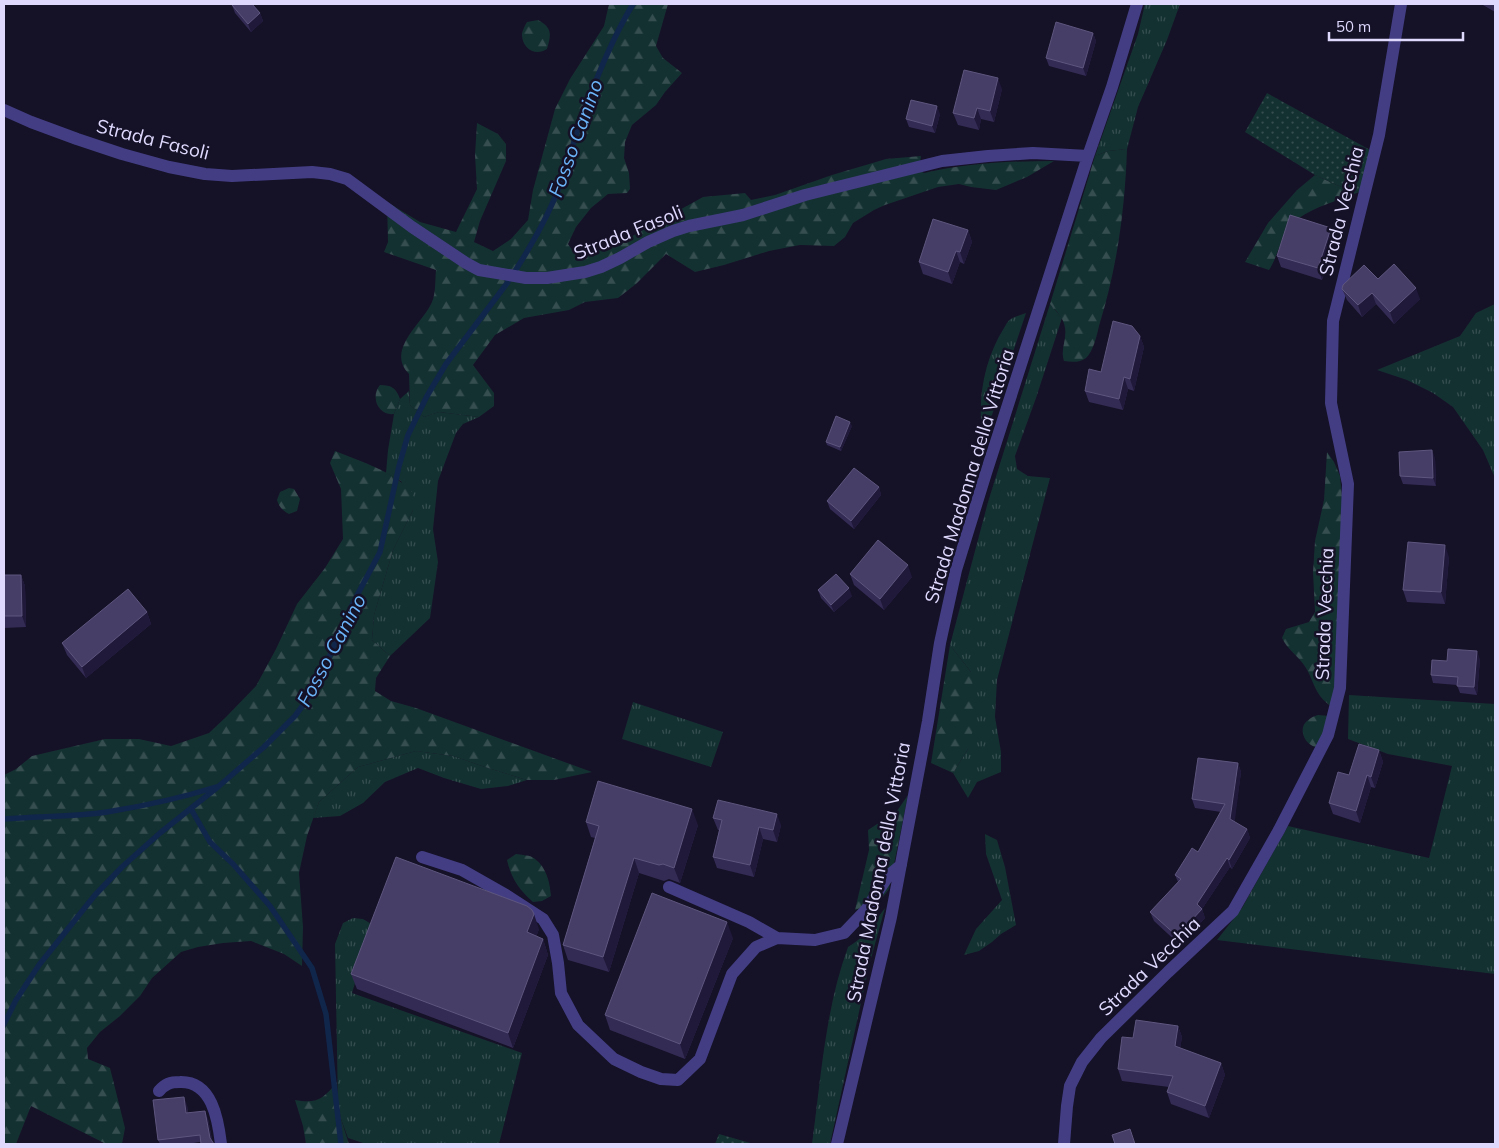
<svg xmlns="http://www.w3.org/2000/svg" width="1499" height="1148" font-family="Mulish,sans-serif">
<defs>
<pattern id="grass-tufts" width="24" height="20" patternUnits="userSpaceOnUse" patternTransform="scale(1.25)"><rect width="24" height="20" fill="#143131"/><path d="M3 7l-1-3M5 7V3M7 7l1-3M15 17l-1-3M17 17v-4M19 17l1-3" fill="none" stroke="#364e50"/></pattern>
<pattern id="forest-firs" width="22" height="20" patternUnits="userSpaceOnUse" patternTransform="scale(1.25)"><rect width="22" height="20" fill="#143131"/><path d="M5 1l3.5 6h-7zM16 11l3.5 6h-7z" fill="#364e50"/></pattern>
<pattern id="garden-dots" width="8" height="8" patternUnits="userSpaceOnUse" patternTransform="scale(1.25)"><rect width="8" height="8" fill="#143131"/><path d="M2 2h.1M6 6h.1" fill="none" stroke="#364e50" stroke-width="1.8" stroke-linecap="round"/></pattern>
</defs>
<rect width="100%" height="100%" fill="#151127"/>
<path fill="url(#grass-tufts)" d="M1145 4H1180L1167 40 1138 107 1127 149 1108 151 1095 156 1138 34Z
M1050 304 1062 318 1036 398 1015 456 1017 469 1028 476 1050 478 997 680 995 717 1001 752V772L977 782 968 798 953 773 968 749 971 672 950 645 988 502Z
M1495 304V478L1483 450 1453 407 1433 393 1407 380 1377 370 1460 336 1476 313Z
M1026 313 992 415 987 420 981 421C979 389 987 355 1004 328 1006 325 1008 320 1011 319 1015 316 1021 315 1026 313Z
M409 391 410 405 424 417 439 412 479 417 463 424 456 433 438 481 433 529 438 562 430 618 390 656 372 640 374 615 393 550 413 510 401 481 386 473 388 450 394 414 400 399Z
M1349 695 1495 704V974L1217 940 1242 908 1288 826 1429 858 1452 766 1388 754 1348 739Z
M633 702 723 732 711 767 622 739Z
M416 751 453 756 488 768 527 780 508 786 481 789 444 778 418 768 385 782 363 803 340 816 313 818 319 802 358 767Z
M985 834 997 840 1005 867 1016 925 1001 934 992 942 979 951 964 955 976 929 1002 900 986 854Z
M885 908 870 962 830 1144H812C821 1078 825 1010 848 947 864 938 874 923 885 908Z
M353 918 363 919 373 925 352 993 522 1053 499 1144H366L348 1138 341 1119 338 1104 335 944 343 923Z"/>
<path fill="url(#forest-firs)" d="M609 4H668L656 46 663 58 682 73 665 92 656 105 632 125 625 142 624 158 629 173 630 189 627 193 608 194 591 208 576 227 568 244C577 261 602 249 616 245L703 197 745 193 751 200 775 195 832 175 886 159 921 156 919 170 924 173C967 163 1010 161 1054 161L1027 177 996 190 971 187 959 184 938 187 885 205 874 210 853 223 845 237 834 246 800 245 769 251 724 265 695 272 666 254 636 284 618 298 585 302 569 310 524 318 495 335 473 365 494 393V406L479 417 439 412 424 417 410 405 409 374C385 350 423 323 432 302 436 293 435 279 436 270L384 252 388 242 387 202 420 222 456 232 477 189 475 155 477 123 498 134 506 144V161L480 221 474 242 493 251 511 239 528 220 533 190 555 109 570 79 604 26Z
M538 20C553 28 551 35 547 49 535 57 521 48 522 33 523 30 525 25 527 22Z
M1127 149C1125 210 1117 268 1099 326 1097 335 1093 352 1086 358 1080 363 1071 362 1064 361 1060 349 1067 340 1065 328 1064 318 1056 311 1050 304L1095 156 1108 151Z
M1315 175 1339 186 1359 192C1337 202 1300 209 1287 231 1279 243 1277 258 1269 270L1245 262 1268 223 1297 190Z
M380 385C392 385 396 388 400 399L394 414C378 416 370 397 380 385Z
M335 451C362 462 391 470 412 492L413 510 393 550 374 615 372 640 390 656 376 678 375 691 391 701 416 708 592 772 554 780H527L488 768 453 756 416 751 358 767 319 802 307 836 299 873 303 927 302 966 284 954 251 941 223 943 198 947 181 952 152 978 140 996 120 1016 100 1032 87 1048 88 1059 110 1068 125 1128 122 1144H106L31 1106 16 1144H4V775L16 769 32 756 105 739H139L171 746 209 733 226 717 256 686 276 649 297 604 325 568 343 539 341 489 330 463Z
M1327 452 1334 462 1340 476 1344 517 1336 681 1332 707C1313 694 1315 681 1304 665 1297 655 1288 650 1282 638L1286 629 1309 622 1315 612 1313 572 1315 541 1324 500Z
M289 488 294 489 300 499 297 511 289 514C283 511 279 507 277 500L280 492Z
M950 645 971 672 975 703 973 730 968 749 953 773 931 763Z
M1318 715 1330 716 1319 748C1316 747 1314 747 1311 745 1303 741 1299 727 1307 721 1310 718 1314 716 1318 715Z
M908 795 889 889 880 901 855 910 869 850 868 830 897 811Z
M516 854C521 855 528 855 532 857 546 865 550 882 551 896L542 901 533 902C519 890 511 878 507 860Z
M337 1082 338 1104 341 1119 349 1144H306L303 1126 295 1100C317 1104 323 1099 337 1082Z"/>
<path fill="url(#garden-dots)" d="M1267 93 1372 151 1359 192 1339 186 1315 175 1245 132Z
M719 1134 754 1144H715Z"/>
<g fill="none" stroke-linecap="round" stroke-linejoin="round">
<path stroke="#11264b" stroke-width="5.5" d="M515 271C533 243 550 213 562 180 568 162 573 144 579 126 594 83 610 42 633 4
M191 809 210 842 233 864 270 906 312 968 326 1014 341 1144
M4 819C38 816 73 817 107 812 144 806 181 798 216 787
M4 1024 16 1000 39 965 95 895 122 867 160 833 219 786 264 747 295 716 315 689 353 603 380 552 399 466 408 435 427 396 446 364 508 282"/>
<path stroke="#433e84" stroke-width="12" d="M4 110 31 122 77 139 122 154 169 167 205 174 232 176 312 172 330 174 347 179 412 227 466 263 479 270 526 278H547L585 272 601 267 620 258 648 242 673 231 689 226 743 215 805 195 942 161 988 156 1033 153 1088 156
M422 857 462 870 506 895 543 919 553 935 558 963 561 993 578 1025 614 1059 641 1072 661 1079 678 1080 700 1059 732 974 756 947 777 938
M669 887 749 922 777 938 815 940 844 933 866 910 888 876 901 865
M159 1091C165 1084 170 1082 180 1082 212 1081 218 1119 221 1144
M837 1144 891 917 928 721 940 643 956 570 986 473 1088 156 1112 87 1137 4
M1064 1144 1067 1106 1070 1086 1082 1062 1101 1038 1168 972 1233 911 1279 830 1328 735 1340 688 1348 484 1331 403 1333 321 1379 135 1401 4"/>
</g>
<path fill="#342b54" d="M1482 4H1495V12L1483 5Z
M232 5 260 13 263 21 251 32 235 13Z
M1093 33 1096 41 1086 76 1049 66 1046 58Z
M1002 89 994 122 981 119 979 130 958 125 953 113Z
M940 114 935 133 909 127 906 119Z
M1331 228 1335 240 1322 280 1281 267 1277 256Z
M968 230 972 242 964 264 960 262 952 284 923 274 919 262Z
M1378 279 1420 299 1394 324 1376 304 1362 317 1347 300 1342 289Z
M1140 336 1144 347 1134 391 1128 389 1123 410 1089 402 1085 391 1101 372Z
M852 426 841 451 827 445 826 442Z
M1435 458 1436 486 1403 484 1400 476Z
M879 487 881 495 854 529 830 509 827 501Z
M1449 557 1445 604 1407 602 1403 590Z
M850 574 912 577 884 610 854 585Z
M4 575H21L25 586 26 627 4 628Z
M818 590 852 596 834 612 821 598Z
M147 612 151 624 86 678 67 655 62 643Z
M1480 659 1477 695 1460 693 1457 685 1433 683 1431 675 1447 661Z
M1379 750 1383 762 1375 788 1371 787 1360 823 1333 814 1329 803 1349 775Z
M1238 763 1241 772 1234 822 1247 829 1250 838 1232 869 1230 867 1202 909 1205 918 1180 945 1154 921 1150 912 1178 882 1175 875 1198 852 1221 812 1195 808 1192 799Z
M713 818 781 825 777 842 763 839 754 877 717 868 713 857 719 830H718Z
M586 822 698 825 680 883 669 879 664 881 639 873 609 972 568 960 563 945 595 838 591 837Z
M539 929 536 937 543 939 548 955 513 1048 357 989 351 974Z
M733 938 685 1059 610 1030 605 1015Z
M1178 1026 1182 1037 1180 1048 1221 1063 1225 1075 1209 1118 1171 1104 1167 1092 1169 1087 1122 1081 1118 1069 1133 1038Z
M187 1105 188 1113 208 1119 212 1140 187 1144H160L158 1140Z"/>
<path fill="#20193a" d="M260 13 263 21 251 32 248 24Z
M1093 33 1096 41 1086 76 1083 68Z
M998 78 1002 89 994 122 990 111Z
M937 106 940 114 935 133 932 126Z
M977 108 981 119 979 130 974 118Z
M1331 228 1335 240 1322 280 1318 268Z
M968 230 972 242 964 264 960 252Z
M956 251 960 262 952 284 948 272Z
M1416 288 1420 299 1394 324 1390 312Z
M1372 293 1376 304 1362 317 1358 305Z
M1140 336 1144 347 1134 391 1130 379Z
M1124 377 1128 389 1123 410 1119 399Z
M850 422 852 426 841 451 840 447Z
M1432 450 1435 458 1436 486 1433 478Z
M879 487 881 495 854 529 851 521Z
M1445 545 1449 557 1445 604 1441 592Z
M908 565 912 577 884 610 880 599Z
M21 575 25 586 26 627 22 616Z
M849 588 852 596 834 612 831 605Z
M147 612 151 624 86 678 82 667Z
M1477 651 1480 659 1477 695 1474 687Z
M1379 750 1383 762 1375 788 1371 777Z
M1238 763 1241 772 1234 828 1230 819Z
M1367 775 1371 787 1360 823 1356 811Z
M692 809 698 825 680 883 674 868Z
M777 814 781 825 777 842 773 830Z
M759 827 763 839 754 877 750 865Z
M1247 829 1250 838 1232 869 1229 860Z
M634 858 639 873 609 972 603 957Z
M1227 858 1230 867 1202 909 1205 918 1180 945 1177 936 1197 904Z
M534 914 539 929 532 948 527 932Z
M727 922 733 938 685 1059 680 1044Z
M543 939 548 955 513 1048 508 1033Z
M1178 1026 1182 1037 1179 1057 1175 1046Z
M1221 1063 1225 1075 1209 1118 1205 1106Z
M184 1097 187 1105 188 1121 186 1113Z
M205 1111 208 1119 213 1144 210 1138Z"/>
<path fill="#463e66" stroke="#5e567e" d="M234 4H252L260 13 248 24 232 5Z
M1056 22 1093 33 1083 68 1046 58Z
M964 70 998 78 990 111 977 108 974 118 953 113Z
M911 100 937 106 932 126 906 119Z
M1290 215 1331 228 1318 268 1277 256Z
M933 219 968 230 960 252 956 251 948 272 919 262Z
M1394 264 1416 288 1390 312 1372 293 1358 305 1342 289 1343 285 1364 265 1378 279Z
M1113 321 1132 326 1140 336 1130 379 1124 377 1119 399 1085 391 1089 369 1101 372Z
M836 416 850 422 840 447 826 442Z
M1432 450 1433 478 1400 476 1399 452Z
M854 468 879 487 851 521 827 501Z
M878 540 908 565 880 599 850 574Z
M1408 542 1445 545 1441 592 1403 590Z
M836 574 849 588 831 605 818 590Z
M4 575H21L22 616H4Z
M128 589 147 612 82 667 62 643Z
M1448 649 1477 651 1474 687 1457 686 1458 677 1431 675 1432 660 1447 661Z
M1359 744 1379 750 1371 777 1367 775 1356 811 1329 803 1338 772 1349 775Z
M1198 758 1238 763 1230 819 1247 829 1229 860 1227 858 1197 904 1202 909 1177 936 1150 912 1181 879 1175 875 1192 848 1198 852 1225 804 1192 799Z
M598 781 692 809 674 868 663 864 659 865 634 858 603 957 563 945 599 826 586 822Z
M718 800 777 814 773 830 759 827 750 865 713 857 722 820 713 818Z
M396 857 527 906 532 910 534 914 527 932 543 939 508 1033 351 974Z
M652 893 727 922 680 1044 605 1015Z
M1136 1020 1178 1026 1175 1046 1221 1063 1205 1106 1167 1092 1173 1076 1118 1069 1122 1037 1133 1038Z
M184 1097 186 1113 205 1111 210 1138 214 1144H201L200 1135 158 1140 153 1100Z
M1130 1129 1135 1144H1115L1112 1135Z"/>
<g text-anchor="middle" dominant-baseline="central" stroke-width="5" stroke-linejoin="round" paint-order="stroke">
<g font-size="19" fill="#ded9fd" stroke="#151127">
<text transform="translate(153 139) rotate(14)">Strada Fasoli</text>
<text transform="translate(1341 211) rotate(-76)">Strada Vecchia</text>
<text transform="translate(628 232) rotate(-22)">Strada Fasoli</text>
<text transform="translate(969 476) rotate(-73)">Strada Madonna della Vittoria</text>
<text transform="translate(1324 614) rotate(-88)">Strada Vecchia</text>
<text transform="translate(878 872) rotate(-79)">Strada Madonna della Vittoria</text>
<text transform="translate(1149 966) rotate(-44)">Strada Vecchia</text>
</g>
<g font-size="20" font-style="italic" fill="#6bb4f9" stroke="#151127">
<text transform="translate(575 138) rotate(-70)">Fosso Canino</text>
<text transform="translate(331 650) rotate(-62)">Fosso Canino</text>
</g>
</g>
<rect width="1499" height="1148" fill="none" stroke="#ded9fd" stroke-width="10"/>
<path d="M1329 32v8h134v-8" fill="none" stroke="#ded9fd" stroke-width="2.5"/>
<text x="1336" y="32" font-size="15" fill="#ded9fd" stroke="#151127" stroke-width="4" paint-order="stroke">50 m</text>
</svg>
